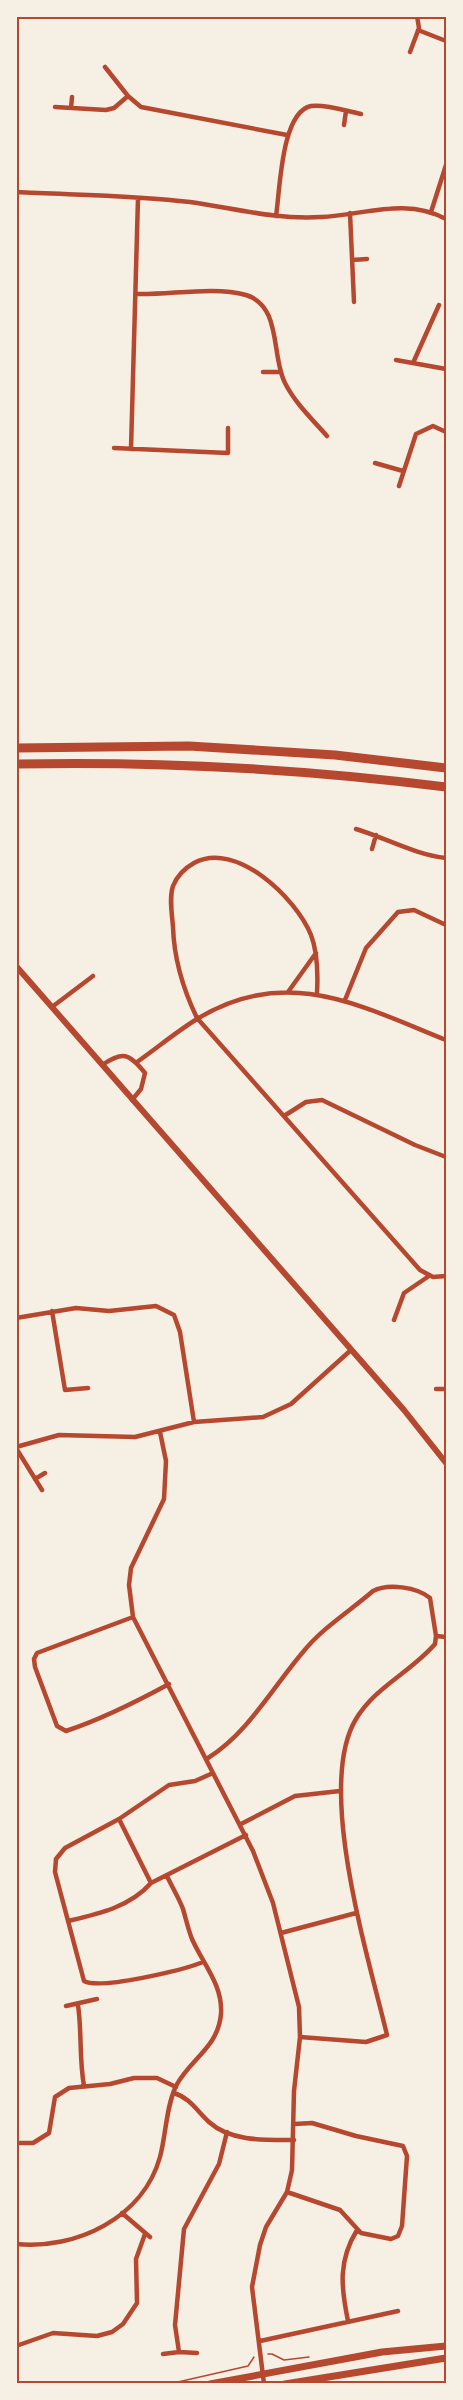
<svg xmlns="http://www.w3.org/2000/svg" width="463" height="2400" font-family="Barlow,sans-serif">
<rect width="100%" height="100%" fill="#f6efe4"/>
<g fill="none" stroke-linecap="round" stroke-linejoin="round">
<path stroke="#b5482f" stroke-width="1.5" d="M268 2354H272L284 2360 309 2357
M169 2384 248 2366 254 2357"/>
<path stroke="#b5482f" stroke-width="4.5" d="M418 30 446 41
M410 52 419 28 417 16
M105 67 128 96 141 107 287 135
M55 107 106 110 114 108 128 96
M71 108 72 97
M344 125 346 111
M16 192C74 195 133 195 190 202 234 208 276 220 321 217 364 215 406 197 446 219
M431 212 446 165
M350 213 354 302
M276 216C280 191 281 112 311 106 326 104 346 111 361 114
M352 260 367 259
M137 294C171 295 213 286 246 295 282 306 271 356 285 383 295 403 312 419 327 436
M396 360 446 369
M413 363 439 305
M263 372H280
M114 448 228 453V428
M131 449 138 198
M375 463 403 471
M399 486 416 434 433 426 446 432
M356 829C386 838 416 855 446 858
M372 849 376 835
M288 992 316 953
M317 993C318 974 318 953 311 935 296 898 236 840 194 863 185 868 177 876 173 886 169 898 172 914 173 927 174 960 183 989 197 1018L420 1270 433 1277 446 1276
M345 1000 366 948 398 912 414 910 446 925
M52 1007 93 976
M137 1062C157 1048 176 1032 197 1019 286 964 361 1006 446 1040
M102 1065C123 1051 129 1053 145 1073L141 1089 132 1100
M284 1116 306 1102 322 1100 415 1145 446 1157
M52 1311 65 1390 88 1388
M16 1318 76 1308 109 1311 156 1306 174 1315 180 1332 194 1422
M394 1320 404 1293 429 1276
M436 1389H446
M160 1432 166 1461 164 1499 131 1568 129 1585 133 1617 253 1851 273 1903 299 2007 300 2037 294 2091 292 2170 287 2192 266 2227 260 2245 252 2287 264 2384
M16 1447 59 1435 135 1437 194 1422 263 1417 291 1404 351 1350
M16 1448 42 1490
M35 1479 45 1473
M133 1617 37 1653 34 1659 35 1667 57 1726 66 1731C102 1719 136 1702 169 1684
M436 1636 446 1637
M208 1758C248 1733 273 1687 303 1652 322 1628 350 1611 373 1591 388 1583 417 1587 430 1598L436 1636 435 1644C411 1672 375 1687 356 1719 315 1787 369 1959 387 2035L366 2042 300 2037
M119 1819 151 1883
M241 1824 295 1796 340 1791
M68 1921C98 1914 130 1907 151 1883L246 1835
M281 1933 356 1913
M203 1962C183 1970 101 1990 84 1981L55 1872 56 1859 65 1848 119 1819 169 1785 195 1781 213 1773
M78 2005C82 2032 79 2059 84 2086
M66 2006 97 1999
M174 2093C190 2098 197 2111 209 2122 231 2142 267 2140 294 2140
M16 2143H33L49 2133 55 2097 69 2088 110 2084 134 2078H157L176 2087
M287 2192 340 2210 361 2233 391 2239 398 2236 402 2226 407 2156 403 2146 356 2136 312 2123 294 2124
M122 2213 150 2237
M16 2244C76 2250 143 2218 160 2157 166 2135 166 2107 176 2086 190 2059 218 2048 221 2014 223 1985 203 1964 192 1939 188 1929 186 1919 183 1909 179 1898 172 1887 167 1876
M348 2321C341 2287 338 2261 357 2230
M260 2341 398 2311
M16 2346 53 2333 97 2336 112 2332 123 2324 137 2303 136 2259 145 2234
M179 2352 175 2325 184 2229 219 2164 227 2132
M163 2354 179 2352 197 2353"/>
<path stroke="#b5482f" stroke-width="6" d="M16 966 404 1410 446 1463"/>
<path stroke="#b5482f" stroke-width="7" d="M210 2384 382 2352 446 2346
M285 2384 446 2358"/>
<path stroke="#b5482f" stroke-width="9" d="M16 748 189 746 335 755 446 768
M16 764C161 761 303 769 446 787"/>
</g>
<rect width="463" height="2400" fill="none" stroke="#f6efe4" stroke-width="36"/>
<rect x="18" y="18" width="427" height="2364" fill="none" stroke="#b5482f" stroke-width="2"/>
</svg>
